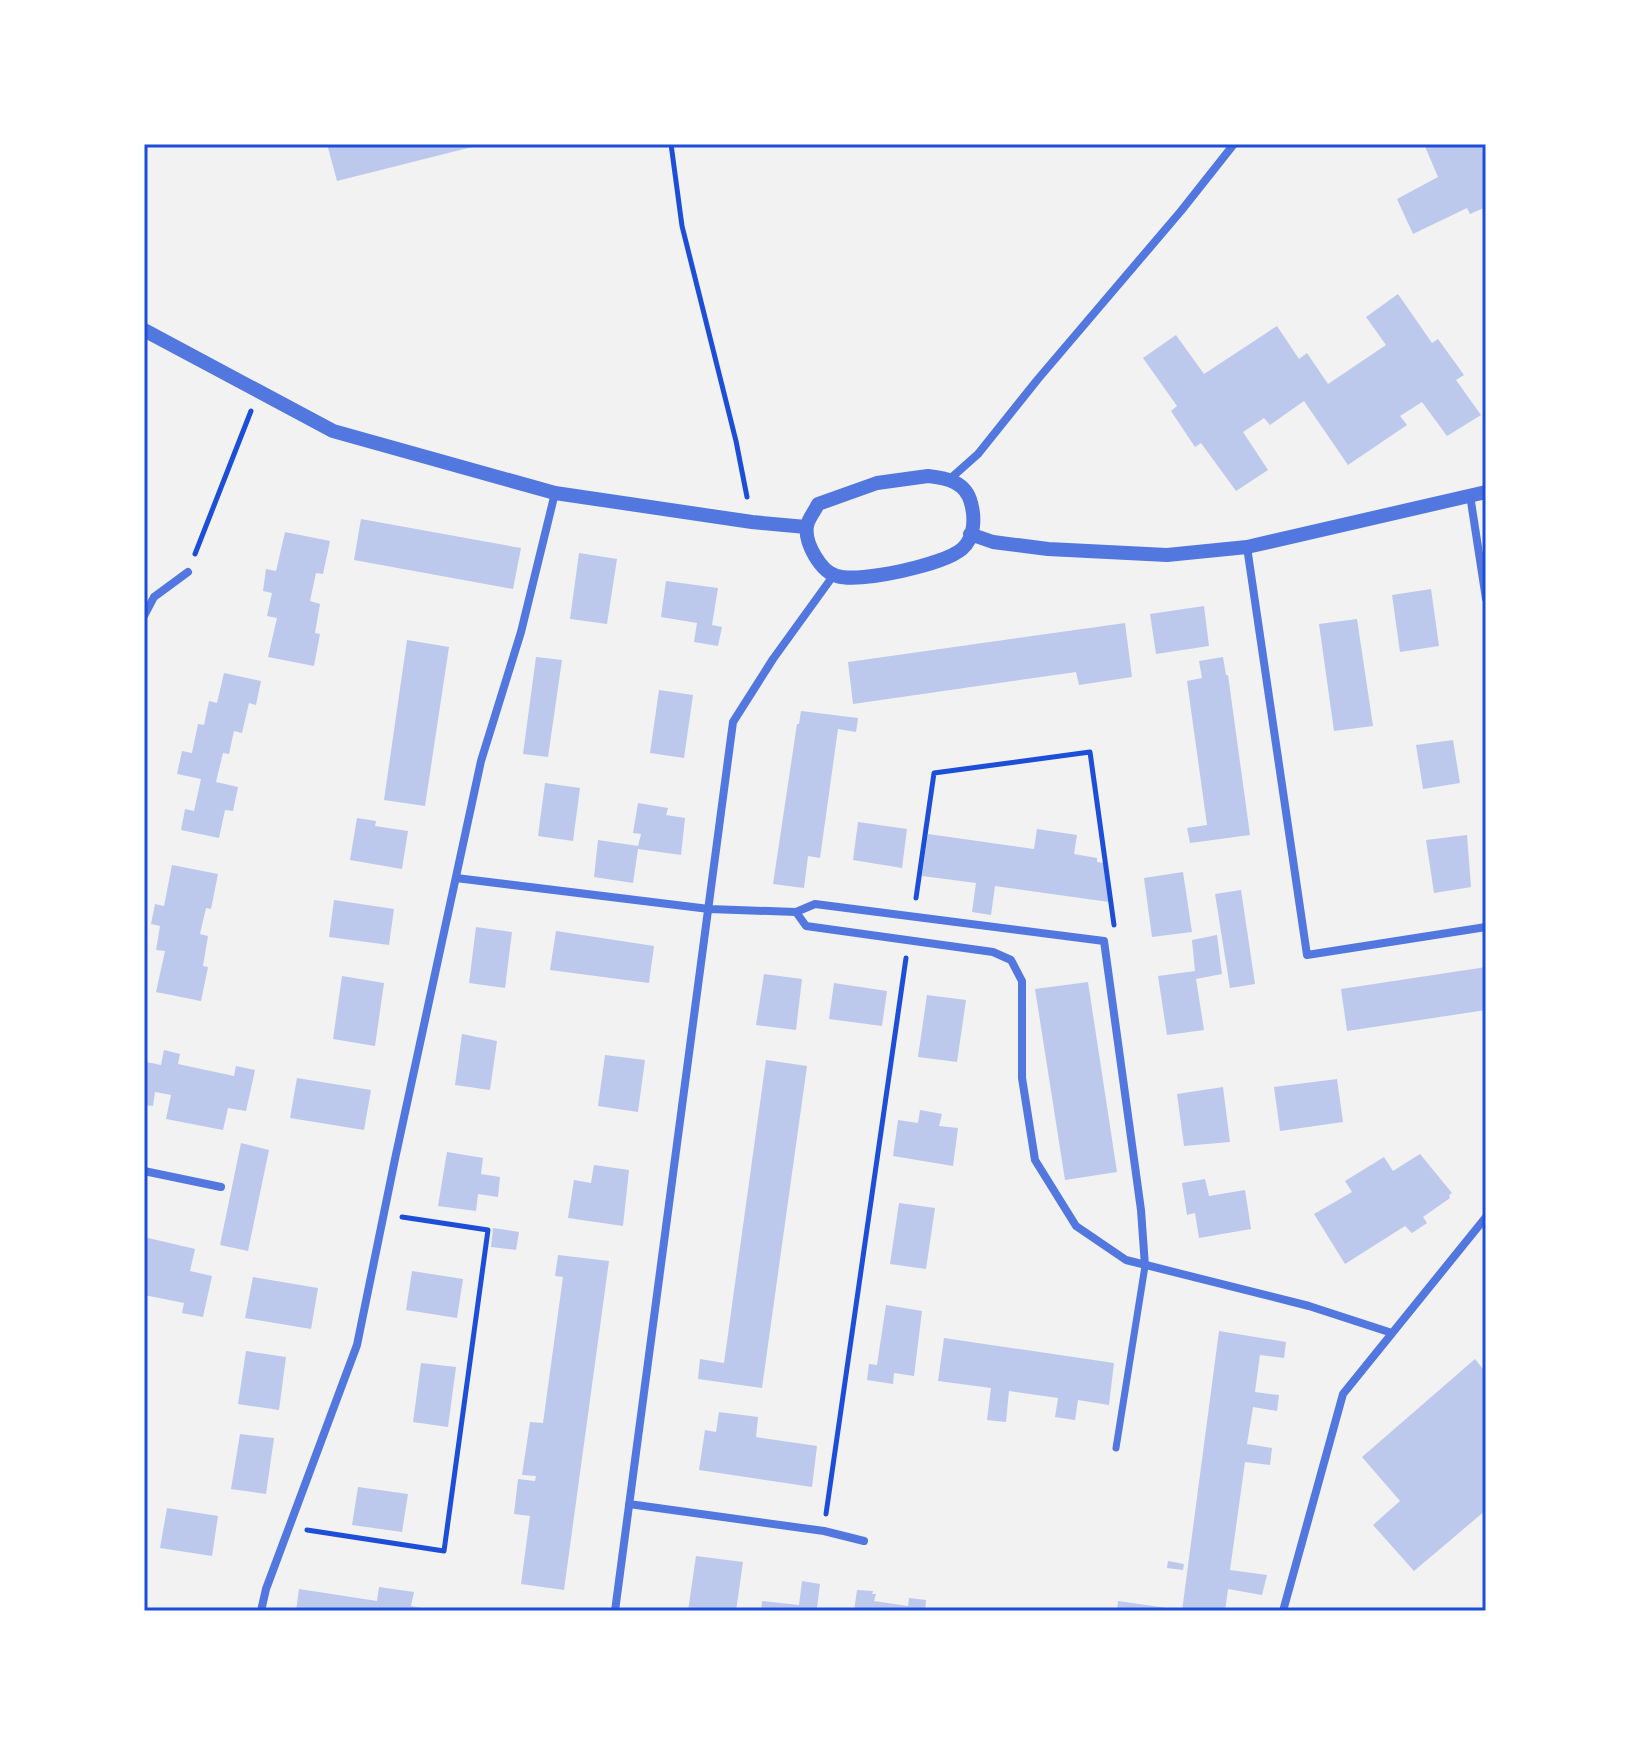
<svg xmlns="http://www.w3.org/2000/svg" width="1630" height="1755" font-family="'Alegreya Sans',sans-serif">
<rect width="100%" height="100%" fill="#f2f2f2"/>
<path fill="#bdc9ec" d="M327 144H480V145L337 181Z
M1424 144H1486V207L1470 214 1467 208 1413 234 1397 199 1438 177Z
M1398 294 1432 343 1438 339 1464 375 1456 380 1481 415 1447 436 1422 402 1400 416 1407 425 1348 465 1304 401 1270 425 1264 418 1243 432 1268 470 1236 491 1201 443 1195 447 1171 411 1177 406 1143 358 1176 335 1204 374 1277 326 1299 359 1307 353 1328 384 1386 345 1366 317Z
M361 519 521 548 513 589 354 560Z
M285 532 330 541 323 574 316 573 310 601 320 604 315 633 320 634 314 666 268 657 277 618 267 616 272 593 263 591 266 569 276 571Z
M579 553 617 559 607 624 570 619Z
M666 581 718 588 712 625 722 627 718 646 694 642 697 623 661 617Z
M1431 589 1439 646 1400 652 1392 595Z
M1204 606 1209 646 1156 654 1150 614Z
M1357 619 1373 726 1334 731 1319 624Z
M1125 623 1132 677 1079 685 1076 672 853 704 848 662Z
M407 640 449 647 425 806 384 800Z
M536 657 562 660 548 757 523 754Z
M1223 657 1226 675H1228L1250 835 1190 843 1187 828 1207 825 1187 681 1202 678 1199 661Z
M224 673 261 681 256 705 249 703 242 733 234 731 229 754 223 753 216 782 238 787 233 811 225 810 219 838 181 830 185 809 194 811 201 779 177 774 182 751 192 753 198 724 204 725 209 701 217 703Z
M659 690 693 695 684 758 650 753Z
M801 711 858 718 856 732 838 729 820 858 808 856 804 888 773 884 797 724H799Z
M1453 740 1460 783 1423 789 1416 745Z
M545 783 580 788 573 841 538 836Z
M638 803 668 808 666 815 685 818 681 855 638 849 633 883 594 877 598 840 638 846 641 834 633 833Z
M357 818 376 821 375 826 408 831 402 869 350 860Z
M858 822 907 829 902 868 853 860Z
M1037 829 1077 835 1074 854 1097 858V862L1104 863 1109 902 995 886 991 915 972 912 976 883 922 876 928 834 1034 849Z
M1467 835 1471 887 1434 893 1426 840Z
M172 865 218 874 211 909 206 908 200 934 208 936 203 966 208 967 201 1001 156 992 165 951 156 950 160 926 151 924 155 904 164 906Z
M1183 872 1192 932 1152 937 1144 878Z
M1241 890 1255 984 1230 988 1215 894Z
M334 900 394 909 389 945 329 937Z
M476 927 512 932 505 988 469 983Z
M556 931 654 946 649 983 550 970Z
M1217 935 1222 974 1196 979 1204 1030 1167 1035 1158 976 1195 971 1192 940Z
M1486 967V1010L1347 1031 1341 989Z
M764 974 802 979 796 1030 756 1025Z
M342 976 384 983 375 1046 333 1039Z
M1088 982 1117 1172 1065 1180 1035 989Z
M834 983 887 991 882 1026 829 1019Z
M927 995 966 1000 957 1062 918 1057Z
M462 1034 497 1041 490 1090 455 1085Z
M164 1050 180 1054 178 1064 234 1076 236 1066 255 1070 246 1111 228 1108 223 1130 166 1119 171 1095 155 1092 153 1106 144 1105 146 1062 161 1065Z
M605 1055 645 1060 638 1112 598 1106Z
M766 1060 807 1066 762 1388 698 1379 700 1359 724 1363Z
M297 1078 371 1090 364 1130 290 1118Z
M1337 1079 1343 1122 1280 1131 1274 1087Z
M1223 1087 1230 1142 1184 1146 1177 1094Z
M920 1110 942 1114 939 1126 958 1128 953 1166 893 1156 898 1120 918 1123Z
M241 1143 269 1150 248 1251 220 1245Z
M447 1152 483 1158 481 1174 500 1177 498 1197 478 1194 476 1211 438 1206Z
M1420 1154 1452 1193 1449 1195 1450 1198 1423 1217 1427 1223 1412 1233 1405 1226 1345 1264 1314 1214 1352 1192 1345 1181 1384 1157 1393 1171Z
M594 1165 629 1170 623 1226 568 1218 574 1180 591 1183Z
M1205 1179 1209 1196 1245 1190 1251 1229 1199 1238 1195 1213 1187 1215 1182 1183Z
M899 1203 935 1208 926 1269 890 1264Z
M493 1228 519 1232 516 1250 491 1247Z
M144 1237 195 1249 190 1271 212 1276 203 1317 182 1313 184 1303 144 1295Z
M558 1255 609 1261 564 1590 521 1584 530 1516 514 1514 518 1479 535 1481 536 1476 522 1475 530 1422 543 1423 563 1277 555 1276Z
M412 1271 463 1279 457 1318 406 1310Z
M253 1277 318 1288 311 1329 245 1318Z
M886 1305 922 1311 914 1376 894 1373 893 1384 867 1380 869 1364 877 1365Z
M1219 1331 1286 1342 1284 1358 1260 1355 1255 1392 1279 1395 1277 1411 1253 1407 1247 1444 1272 1448 1270 1465 1245 1462 1230 1570 1267 1575 1262 1595 1228 1589 1225 1611H1182Z
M944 1338 1114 1363 1109 1405 1078 1400 1075 1420 1055 1417 1058 1398 1009 1391 1006 1422 987 1420 991 1388 938 1381Z
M246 1351 286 1357 279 1410 238 1404Z
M1475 1359 1486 1373V1510L1414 1571 1373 1525 1400 1501 1362 1457Z
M421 1363 456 1367 448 1427 413 1422Z
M719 1412 758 1417 756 1437 817 1446 812 1487 699 1470 705 1430 716 1432Z
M240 1434 274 1438 266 1494 231 1489Z
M358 1487 408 1494 402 1532 352 1525Z
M167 1508 218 1516 212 1556 160 1548Z
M696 1556 743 1562 736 1611H688Z
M1168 1561 1184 1564 1183 1570 1167 1568Z
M802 1581 820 1584 817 1608 824 1611H761L762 1601 799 1605Z
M379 1587 414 1592 411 1606 437 1611H296L299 1589 377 1601Z
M857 1590 873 1591 872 1594H876L874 1601 908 1606 909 1598 926 1600 925 1611H854Z
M1118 1601 1174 1609V1611H1117Z"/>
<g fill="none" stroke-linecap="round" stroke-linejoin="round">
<path stroke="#1d4ed8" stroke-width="5" d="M671 144 682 226 736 441 747 497
M195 554 251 411
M916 898 934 773 1090 752 1114 925
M826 1514 906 958
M307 1530 444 1551 488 1230 402 1217"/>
<path stroke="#5277de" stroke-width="7" d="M1116 1448 1145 1266"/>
<path stroke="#5277de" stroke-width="8" d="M951 478 978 454 1038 379 1181 211 1234 144
M1470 495 1486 599
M1247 547 1307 955 1486 927
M144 616 154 597 188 572
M456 878 709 909 796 912 815 904 1104 941 1141 1210 1145 1266
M796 912 806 926 993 952 1011 960 1022 981V1078L1035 1160 1076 1226 1126 1260 1309 1306 1392 1333
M144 1171 221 1187
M629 1504 824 1531 864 1541
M261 1611 266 1589 357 1345 395 1159 481 761 521 632 555 493
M615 1611 733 722 773 659 833 576
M1283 1611 1343 1394 1486 1217"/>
<path stroke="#5277de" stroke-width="14" d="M144 330 333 431 555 493 752 522 806 527
M928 476C947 478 966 482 971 503 975 517 975 538 962 549 943 565 860 583 837 576 821 572 804 543 807 526 808 519 815 511 818 504L877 483Z
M970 534 993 542 1048 549 1167 555 1247 547 1486 492"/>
</g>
<rect width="1630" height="1755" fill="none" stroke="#ffffff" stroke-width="292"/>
<rect x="146" y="146" width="1338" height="1463" fill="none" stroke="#1d4ed8" stroke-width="3"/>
</svg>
